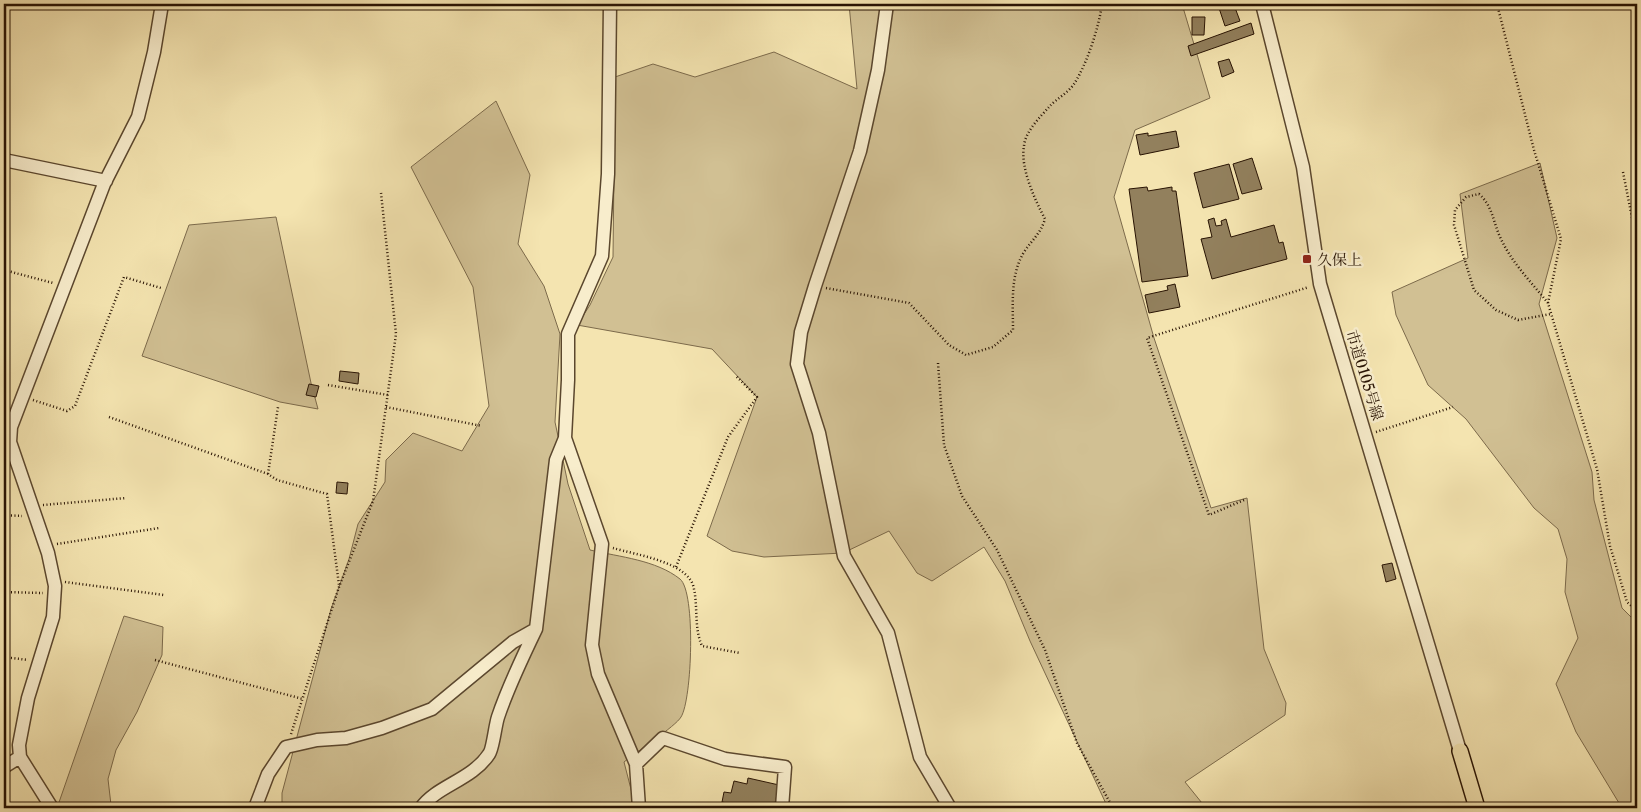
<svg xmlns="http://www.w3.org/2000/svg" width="1641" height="812" font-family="'Libre Caslon Text','Noto Serif JP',serif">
<rect width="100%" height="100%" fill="#f4e4b0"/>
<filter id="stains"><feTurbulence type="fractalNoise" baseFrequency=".004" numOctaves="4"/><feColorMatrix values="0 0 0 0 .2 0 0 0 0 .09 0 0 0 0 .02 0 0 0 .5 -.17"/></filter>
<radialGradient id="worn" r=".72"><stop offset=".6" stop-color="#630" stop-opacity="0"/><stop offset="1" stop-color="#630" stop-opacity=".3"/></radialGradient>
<path fill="#d1c093" stroke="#7c6a4b" d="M849 4H1182L1210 98 1135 130 1114 197 1154 338 1211 508 1247 498 1264 649 1286 703 1285 715 1185 782 1206 808H1108L1030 641 1005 581 984 547 932 581 917 573 889 531 843 553 764 557 732 551 707 536 757 397 712 349 577 325 590 305 613 257 615 77 653 64 695 77 774 52 857 89Z
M496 101 530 175 518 244 544 286 560 334 555 422 568 484 590 550C620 557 656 560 680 579 696 592 692 700 681 717 676 726 635 753 624 762L634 801 633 808H282V793L331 609 349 559 358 524 385 482 386 460 413 433 462 451 489 406 473 287 411 167Z
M1540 163 1557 238 1539 304 1592 472 1594 500 1622 608 1637 623V808H1622L1576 732 1556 684 1578 638 1565 592 1567 559 1558 529 1534 508 1466 419 1428 385 1396 315 1392 292 1468 258 1460 194Z
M276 217 311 383 318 409 280 402 142 356 189 225Z
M124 616 163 627 162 655 137 712 116 750 108 779 111 805 110 808H57Z"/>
<path fill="#92805d" stroke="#281303" d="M1222 4 1234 5 1240 21 1225 26 1218 5Z
M1192 17H1205L1204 35H1192Z
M1251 23 1254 34 1191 56 1188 46Z
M1229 59 1234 72 1222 77 1218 62Z
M1176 131 1179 147 1140 155 1136 135 1148 133V136Z
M1252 158 1262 189 1242 194 1233 164Z
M1229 164 1239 199 1203 208 1194 173Z
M1147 187 1148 191 1172 187V191H1176L1188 276 1142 282 1129 189Z
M1214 218 1216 226 1222 225 1221 221 1226 219 1231 237 1274 225 1279 243 1283 242 1287 259 1212 279 1201 239 1212 237 1208 220Z
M1175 284 1180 307 1149 313 1145 295 1168 290 1167 286Z
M340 371 359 373 358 384 339 381Z
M309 384 319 386 316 397 306 395Z
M337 482 348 483 347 494 336 493Z
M1392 563 1396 579 1386 582 1382 565Z
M748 778 779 785 774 808H753L722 802 724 792 731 793 734 781 747 784Z"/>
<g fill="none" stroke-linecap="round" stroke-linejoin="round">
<g stroke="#5b472e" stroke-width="15">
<path id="minor" d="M887 4 878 70 860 151 815 286 801 332 797 364 819 433 844 556 888 633 920 757 950 808
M1262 4 1303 167 1320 284 1460 751
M4 160 106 181
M565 438 602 544 592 645 598 674 636 764 639 808
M636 764 663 738 725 759 785 767 782 808
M4 767 20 757
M52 808 20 757 19 745 28 698 53 617 55 586 48 553 10 442 11 427 104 184 138 117 154 52 162 4
M255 808 268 774 286 747 317 740 346 738 382 728 432 709 513 642 536 629 556 460 565 438 568 380V334L602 256 608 174 610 4
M421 808C436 786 472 780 489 754 493 749 495 726 498 717 508 687 522 658 536 629"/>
</g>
<g stroke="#281303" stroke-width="18">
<path id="major" d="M1460 751 1477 808"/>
</g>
<path stroke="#281303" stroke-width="2.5" stroke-dasharray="1 2.5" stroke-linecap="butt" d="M1497 4 1534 150 1561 239 1548 303 1597 469 1610 546 1627 602 1637 611
M1623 172 1637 243
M4 270 53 283
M826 288 909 303 949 345 966 355 993 347 1013 330C1013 304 1010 275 1024 252 1032 240 1041 233 1045 219 1035 200 1020 168 1024 146 1025 132 1040 117 1049 107 1056 99 1068 93 1074 84 1087 64 1099 27 1102 4
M1548 303C1532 283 1512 263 1501 239 1493 223 1493 206 1479 194L1466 197 1455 210 1454 225 1474 290 1496 310 1518 320 1551 314
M938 363 944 445 962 496 997 550 1045 650 1077 743 1113 808
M328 385 388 395
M33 400 67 411 75 406 124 277 161 288
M386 407 482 426
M109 417 268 474 277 480 327 494 339 585
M1376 432 1453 407
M268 474 278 407
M1244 500 1209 515 1147 338 1309 287
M43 505 126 498
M4 515 22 516
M57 544 159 528
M613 548C636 555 690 562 694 589 698 608 694 628 702 646L740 653
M676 567 728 437 757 397 736 376
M65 582 164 595
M4 592 43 593
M4 657 28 660
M155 660 303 699
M291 734 339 587 373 501 396 334 381 193"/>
<use href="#minor" stroke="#f8edcc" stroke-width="12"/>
<use href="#major" stroke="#f4e4b0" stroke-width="15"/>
</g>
<rect fill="#8f2418" stroke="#f8edcc" stroke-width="2" x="1302" y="254" width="10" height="10" rx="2.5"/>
<g text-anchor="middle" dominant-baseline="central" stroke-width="5" stroke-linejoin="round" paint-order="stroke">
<g font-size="15" fill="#281303" stroke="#f8edcc" text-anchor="start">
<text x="1317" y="259">久保上</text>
</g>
<g font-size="15" fill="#281303" stroke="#f8edcc">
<text transform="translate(1365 375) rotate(73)">市道0105号線</text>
</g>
</g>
<rect width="1641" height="812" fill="none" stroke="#f4e4b0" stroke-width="20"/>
<rect x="5" y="5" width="1631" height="802" fill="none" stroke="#281303" stroke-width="2.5"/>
<rect x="10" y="10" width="1621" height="792" fill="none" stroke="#281303"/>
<rect width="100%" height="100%" filter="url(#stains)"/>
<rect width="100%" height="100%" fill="url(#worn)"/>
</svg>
